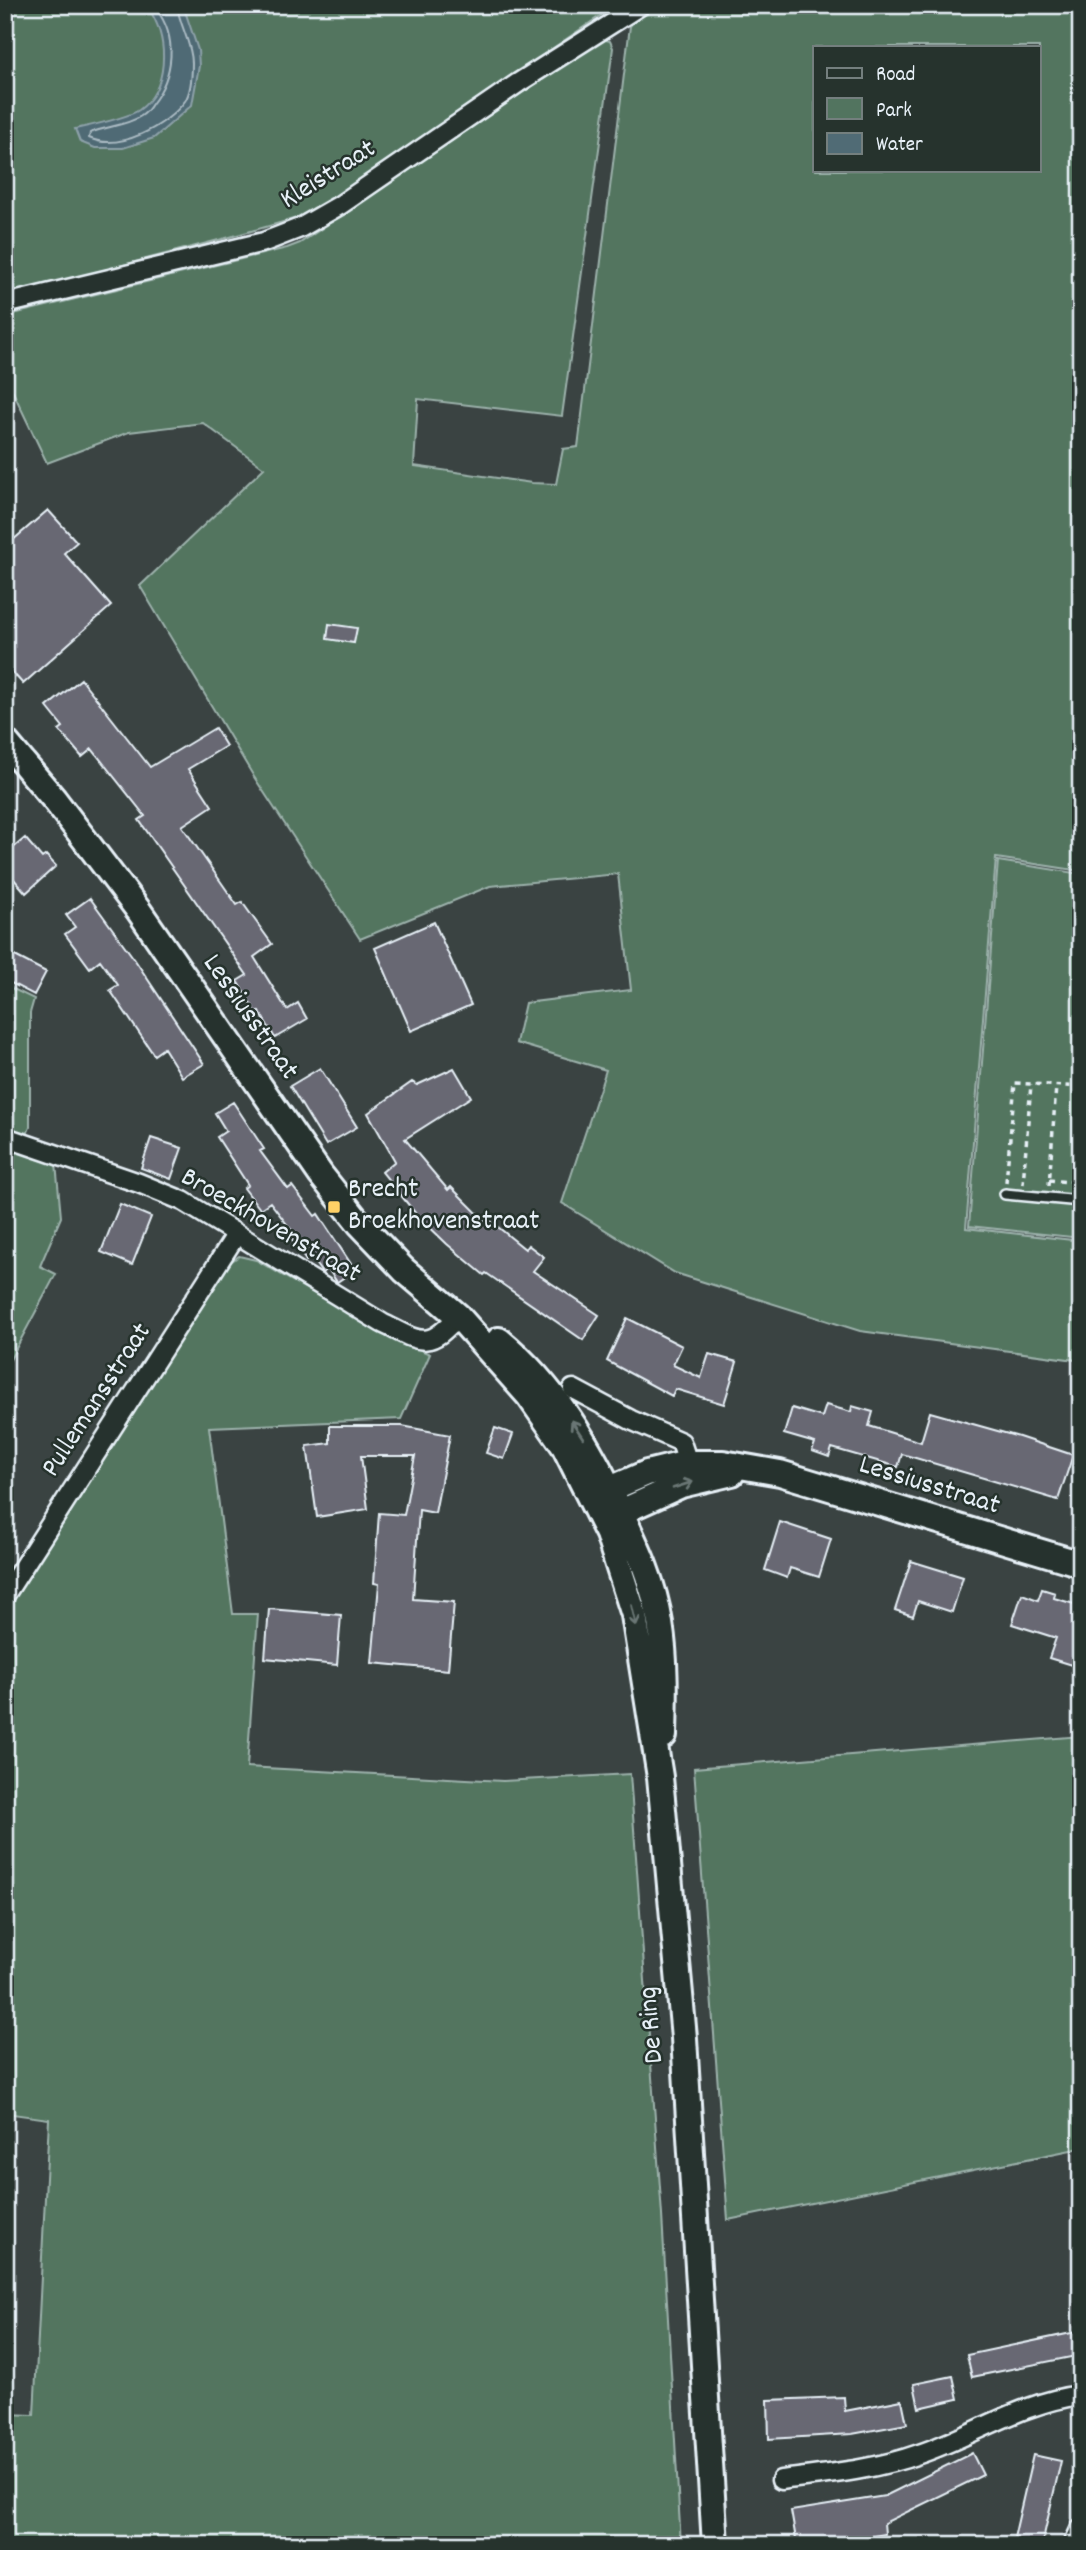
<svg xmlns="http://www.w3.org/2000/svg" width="1086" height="2550" font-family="Dekko,sans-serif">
<rect width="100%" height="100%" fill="#3a4342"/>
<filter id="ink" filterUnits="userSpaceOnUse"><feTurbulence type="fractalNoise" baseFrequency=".0143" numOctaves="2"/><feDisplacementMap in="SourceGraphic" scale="14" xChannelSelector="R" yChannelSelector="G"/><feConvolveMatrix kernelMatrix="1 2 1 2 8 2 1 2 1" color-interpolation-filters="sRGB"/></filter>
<g filter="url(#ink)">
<path fill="#52745f" stroke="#9db2ac" stroke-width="2" fill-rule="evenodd" d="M5 5H616L318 209 297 218 230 237 5 296Z
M658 5H1081V871L996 858 966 1228 1081 1241 1076 1360 860 1331 675 1273 562 1203 606 1070 516 1043 525 1003 631 990 618 874 490 886 360 939 254 777 140 586 264 468 203 423 129 432 47 463 5 375V316L287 248 300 243 602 39 610 41 613 48 562 416 418 399 414 466 532 483 556 484 563 449 578 447 630 26 640 15ZM815 47H1039V170H815Z
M998 861 1081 874V1238L969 1226Z
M5 985 34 999 30 1013V1127L26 1137 5 1130Z
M5 1147 56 1163 61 1217 40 1266 56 1274 5 1369Z
M239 1256 256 1260 386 1335 430 1354 401 1419 209 1427 233 1614H258L247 1767 503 1781 630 1774 662 2215 681 2545H5V2414L34 2415 49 2119 5 2113V1608L222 1268Z
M1081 1736V2148L728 2220 694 1768Z"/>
<path fill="#506b75" stroke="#8da1a9" stroke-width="2" d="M76 5H183L198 50 199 66 192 105 154 138 123 148H95L80 142 75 129C89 126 127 118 139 110 169 88 168 42 152 14Z"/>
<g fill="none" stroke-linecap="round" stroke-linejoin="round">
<path stroke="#abbbc4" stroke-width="2" d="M139 5 156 9C178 37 174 76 152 104 149 109 146 113 141 116 126 126 107 126 90 133L89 138C119 152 167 126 185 101 191 92 192 74 192 63 192 43 179 25 177 5"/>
</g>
<path fill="#686773" stroke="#e8f1f8" stroke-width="2" d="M48 510 77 542 64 553 111 606 23 684 5 664V547Z
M329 624 357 628 354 643 327 639Z
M81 679 150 767 215 728 226 746 188 769 212 806 182 826 237 905 242 902 272 944 254 957 287 1010 298 1003 307 1019 275 1038 259 1011 256 1012 237 981 247 975 139 820 145 816 92 749 82 757 59 730 63 727 47 707Z
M25 838 42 858 46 855 56 866 26 893 13 878 5 886V855Z
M90 898 135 960 204 1064 182 1077 164 1048 154 1055 110 990 118 985 100 960 90 968 65 934 75 927 66 915Z
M434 922 471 1005 411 1031 375 948Z
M13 955 46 972 34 995 5 980V970Z
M320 1068 357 1127 326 1145 290 1086Z
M454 1068 471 1097 405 1139 448 1190 451 1187 486 1222 488 1219 525 1249 528 1245 544 1257 533 1271 599 1315 583 1340 486 1273 484 1275 447 1244 416 1214 382 1172 395 1161 368 1113 412 1082 417 1085Z
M233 1102 264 1149 260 1151 288 1189 292 1186 315 1216 318 1214 355 1270 337 1282 328 1269 322 1273 311 1258 306 1261 288 1233 292 1231 270 1202 260 1209 244 1188 248 1185 217 1137 226 1131 215 1113Z
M151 1138 182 1148 171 1179 141 1168Z
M120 1204 151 1217 132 1265 101 1252Z
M627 1318 682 1346 673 1365 701 1378 709 1354 737 1362 724 1404 675 1389 672 1396 607 1361Z
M826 1405 851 1412 852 1406 873 1412 869 1426 921 1442 930 1412 1019 1437 1073 1455 1058 1500 902 1454 898 1467 832 1448 829 1457 812 1451 815 1443 784 1434 792 1408 822 1417Z
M330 1426H402L450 1435 435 1513 419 1510 413 1599 454 1602 448 1670 372 1663 379 1584 374 1583 379 1513 404 1515 415 1456H361L368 1509 317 1517 307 1446 330 1443Z
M495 1428 513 1434 504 1459 486 1453Z
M780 1522 831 1539 819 1577 790 1568 787 1578 765 1570Z
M911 1561 963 1577 952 1612 918 1601 913 1616 895 1610Z
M1042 1589 1055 1593 1054 1598 1081 1606V1668L1049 1658 1056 1638 1012 1624 1022 1594 1038 1600Z
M269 1609 341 1615 337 1665 265 1658Z
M1081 2331V2355L972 2377 967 2355Z
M953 2376 958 2399 919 2408 914 2384Z
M844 2397 845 2411 902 2400 907 2424 852 2434 769 2439 768 2400Z
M972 2453 983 2475 884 2523 885 2534 822 2545H797L791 2511 885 2496Z
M1033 2455 1061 2461 1042 2544 1014 2538Z"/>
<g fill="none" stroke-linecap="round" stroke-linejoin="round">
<g stroke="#e8f1f8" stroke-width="14">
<path id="lane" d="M1005 1194 1081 1201"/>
</g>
<g stroke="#e8f1f8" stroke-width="23">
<path id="street" d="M5 304 264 242 300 228 340 205 518 83 641 5
M5 1137 139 1183 183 1201 382 1323C419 1341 427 1352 458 1316
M573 1389 631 1420 681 1442 688 1463
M5 1595 236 1235
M781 2480C828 2474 874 2470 919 2454 973 2436 1022 2402 1081 2395
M1073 2545 1081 2528"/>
</g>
<g stroke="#e8f1f8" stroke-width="30">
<path id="secondary" d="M5 741 54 799 139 911 321 1175 360 1224 404 1270 458 1316 529 1396 564 1446 608 1534 634 1615 660 1777 684 2038 715 2545
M499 1340C555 1386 591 1448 621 1513 638 1549 654 1583 660 1623 666 1660 665 1698 664 1735
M601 1503 610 1489 647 1473 688 1463H723L780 1473 1081 1564
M604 1510 621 1512 681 1485 732 1473"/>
</g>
<path stroke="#e8f1f8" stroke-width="3.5" stroke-dasharray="5 5" stroke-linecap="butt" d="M1049 1180 1081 1183
M1006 1182 1015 1083 1081 1087
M1023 1184 1031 1084
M1049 1186 1056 1086"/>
<use href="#lane" stroke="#26332d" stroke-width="9"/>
<use href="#street" stroke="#26332d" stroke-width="18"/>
<use href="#secondary" stroke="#26332d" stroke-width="24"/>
</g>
<defs><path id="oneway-shaft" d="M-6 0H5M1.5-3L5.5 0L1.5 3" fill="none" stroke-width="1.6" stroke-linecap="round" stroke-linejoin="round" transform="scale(1.75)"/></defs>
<g stroke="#6a7674">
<use href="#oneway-shaft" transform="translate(577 1429) rotate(-123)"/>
<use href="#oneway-shaft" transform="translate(683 1485) rotate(-18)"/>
<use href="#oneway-shaft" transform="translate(634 1616) rotate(77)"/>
</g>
</g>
<rect fill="#ffd166" stroke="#26332d" stroke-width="2.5" x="327" y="1200" width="14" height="14" rx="3.5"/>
<g text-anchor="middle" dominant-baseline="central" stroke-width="5" stroke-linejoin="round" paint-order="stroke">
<g font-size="28" fill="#e8f1f8" stroke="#26332d">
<text transform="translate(329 176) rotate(-32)">Kleistraat</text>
<text transform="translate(249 1018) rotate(55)">Lessiusstraat</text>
<text transform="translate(270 1227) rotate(30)">Broeckhovenstraat</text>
<text transform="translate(98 1401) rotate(-57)">Pullemansstraat</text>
<text transform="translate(929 1487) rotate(17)">Lessiusstraat</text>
<text transform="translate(653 2025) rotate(-95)">De Ring</text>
</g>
<g font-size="28" fill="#e8f1f8" stroke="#26332d" text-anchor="start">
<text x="348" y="1191">Brecht<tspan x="348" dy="32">Broekhovenstraat</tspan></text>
</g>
</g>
<rect width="1086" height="2550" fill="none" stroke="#26332d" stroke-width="28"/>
<rect x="14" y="14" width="1058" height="2522" fill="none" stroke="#e8f1f8" stroke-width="2.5" filter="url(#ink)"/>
<rect x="813" y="46" width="228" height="126" fill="#26332d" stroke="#747f7e" stroke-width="2"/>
<rect x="827" y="68" width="35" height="10" fill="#26332d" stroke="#747f7e" stroke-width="2"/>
<text x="876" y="80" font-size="21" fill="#e8f1f8">Road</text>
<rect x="827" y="98" width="35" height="21" fill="#52745f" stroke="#747f7e" stroke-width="2"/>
<text x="876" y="116" font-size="21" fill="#e8f1f8">Park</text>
<rect x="827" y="133" width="35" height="21" fill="#506b75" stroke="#747f7e" stroke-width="2"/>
<text x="876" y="150" font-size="21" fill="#e8f1f8">Water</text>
</svg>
